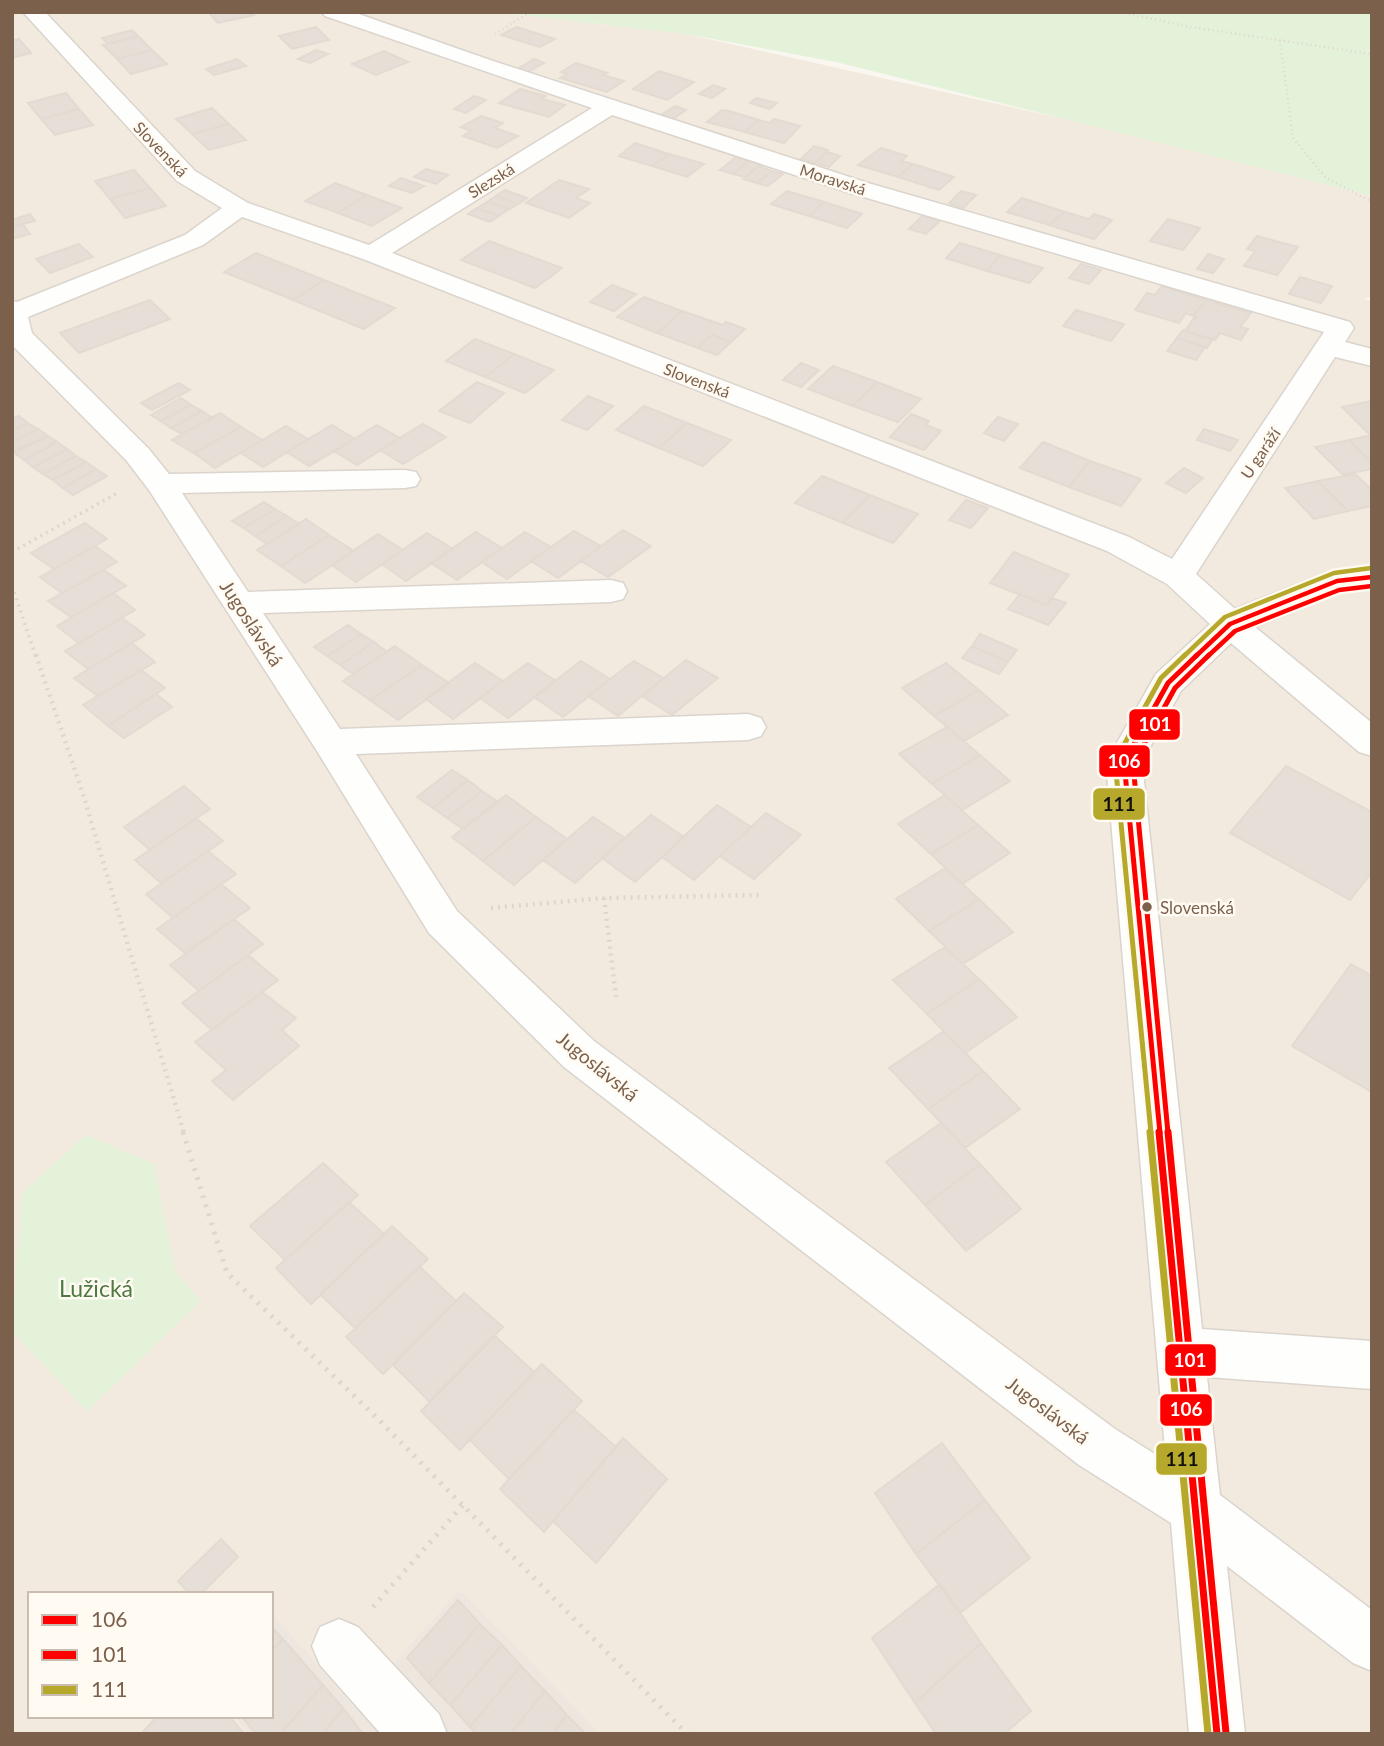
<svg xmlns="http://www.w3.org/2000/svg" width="1384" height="1746" font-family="Lato,sans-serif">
<rect width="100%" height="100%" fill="#f9f7f0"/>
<path fill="#f2eade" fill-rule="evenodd" d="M12 12H496L686 34 1091 125 1372 196V296L1365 299 1372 301V1734H12ZM30 1594H271V1716H30Z"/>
<path fill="#ede7e0" d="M460 1590 601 1734H249L234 1716H271V1612L354 1708Z"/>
<path fill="#e5f2da" d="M496 12H1372V196L836 62 686 34Z
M86 1135 154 1164 175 1272 201 1301 87 1411 12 1331 22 1193Z"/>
<path fill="#e6dfd7" stroke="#e3dad1" stroke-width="2" d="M208 12H252L254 15 218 23Z
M316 27 329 40 292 49 279 36Z
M516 27 555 39 540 47 501 35Z
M132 30 138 36 108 44 102 38Z
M138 36 152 50 117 59 103 45Z
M19 39 31 53 12 58V41Z
M152 50 167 64 131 74 117 59Z
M316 50 328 54 310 63 298 59Z
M384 51 408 62 376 75 352 64Z
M237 59 246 66 214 75 206 69Z
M534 59 544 63 528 72 517 69Z
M576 63 607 73 603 75 624 81 607 92 560 78 567 74 561 72Z
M659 71 694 82 667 100 633 89Z
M713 85 725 89 712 98 699 94Z
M520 89 546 96 542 99 565 105 549 117 499 103Z
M66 93 79 109 41 119 28 103Z
M474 96 486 100 466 113 454 109Z
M756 98 777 103 770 109 750 103Z
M675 106 686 110 673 119 661 115Z
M212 108 229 124 192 134 176 119Z
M79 109 93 125 55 135 41 119Z
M722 110 729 111 759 120 745 132 707 122Z
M481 116 503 123 495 128 518 136 497 148 463 136 471 131 461 127Z
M774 119 800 126 784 143 745 132 759 120 770 123Z
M229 124 246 140 209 150 192 134Z
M635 143 669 154 652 166 619 156Z
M814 146 828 150 815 163 801 159Z
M881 148 907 156 901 161 913 164 898 177 858 165Z
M827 152 840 156 829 167 815 163Z
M669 154 704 164 687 177 652 166Z
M736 157 749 160 733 174 720 170Z
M749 160 761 165 745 177 733 174Z
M913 164 954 177 939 190 898 177Z
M758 166 772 171 757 183 743 179Z
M426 169 448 175 436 184 414 177Z
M134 170 150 188 110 199 95 181Z
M772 171 783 174 768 186 757 183Z
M401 178 424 186 412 193 389 186Z
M559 180 589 189 576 198 590 203 569 218 526 203Z
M335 183 367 195 338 213 305 201Z
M150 188 166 206 125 218 110 199Z
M505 190 527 198 518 204 496 196Z
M787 191 824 202 809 216 771 204Z
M961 191 976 195 963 208 949 203Z
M367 195 402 208 372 226 338 213Z
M496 196 518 204 510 209 487 202Z
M1022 198 1065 212 1049 225 1007 212Z
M487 202 509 209 499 216 477 208Z
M824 202 862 214 847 228 809 216Z
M477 208 499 216 490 222 468 214Z
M1065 212 1089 219 1094 214 1112 220 1094 239 1049 225Z
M30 214 35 221 12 227V220Z
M922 216 940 221 926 234 909 229Z
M1168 219 1200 228 1183 250 1150 241Z
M22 224 30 234 12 239V227Z
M1257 236 1298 247 1277 275 1244 266 1255 251 1247 249Z
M489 241 562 268 535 288 461 260Z
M960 243 1000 255 987 271 946 258Z
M79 244 93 257 50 273 36 259Z
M256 253 324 280 293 300 224 272Z
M1208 254 1224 259 1213 273 1197 269Z
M1000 255 1043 268 1029 283 987 271Z
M1081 264 1101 270 1089 284 1069 278Z
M1300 277 1332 286 1321 303 1289 294Z
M324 280 395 308 364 329 293 300Z
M612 285 636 294 614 311 590 302Z
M1162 286 1206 300 1193 316 1186 313 1179 323 1135 310 1147 293 1155 295Z
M644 297 682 311 657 333 617 317Z
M150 300 170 319 79 353 60 333Z
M1206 300 1251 313 1240 327 1248 329 1241 340 1220 333 1215 340 1185 331 1194 318 1196 319 1197 317 1193 316Z
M1076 310 1124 324 1111 341 1063 326Z
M682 311 723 325 726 322 745 329 731 342 712 335 698 348 657 333Z
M1183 330 1185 331 1212 340 1207 348 1177 338Z
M712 335 731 342 717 355 698 348Z
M1177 338 1205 347 1196 360 1167 351Z
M475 339 514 354 485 377 446 361Z
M514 354 554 370 525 393 485 377Z
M801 363 819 370 801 387 783 380Z
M833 366 877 382 853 406 808 389Z
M477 382 504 393 470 423 439 411Z
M877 382 921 399 898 422 853 406Z
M179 383 190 390 152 410 141 403Z
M588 396 613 406 587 430 562 420Z
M181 398 191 405 161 421 151 415Z
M1372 401V435H1370L1342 407Z
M191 405 202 411 171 428 161 421Z
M644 406 687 423 659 448 616 430Z
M202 411 213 418 182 434 171 428Z
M220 413 241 427 194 453 172 440Z
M911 414 929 421 926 425 941 431 924 450 890 437Z
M19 416 28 423 12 431V419Z
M998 417 1018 424 1004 441 984 433Z
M28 423 38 429 12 442V431Z
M687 423 731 440 703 466 659 448Z
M423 424 446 437 403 464 380 450Z
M332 425 355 439 309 466 287 452Z
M377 425 400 438 357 465 334 451Z
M286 426 308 439 263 467 241 453Z
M241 427 262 440 215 468 194 453Z
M38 429 48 436 12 452V442Z
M1204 429 1238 440 1230 451 1197 440Z
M1372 435V464L1349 440Z
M48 436 57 442 24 460 14 453Z
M1349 440 1372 464V469L1343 475 1315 447Z
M57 442 67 449 33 467 24 460Z
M1043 442 1090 461 1069 487 1020 468Z
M67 449 76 456 43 474 33 467Z
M76 456 86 462 53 480 43 474Z
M1090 461 1141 479 1121 506 1069 487Z
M86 462 96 469 63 488 53 480Z
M1184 468 1203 478 1186 493 1166 483Z
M96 469 107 476 73 495 63 488Z
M1355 474 1372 490V506L1348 511 1318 481Z
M822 476 870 495 843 523 795 503Z
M1318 481 1348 511 1314 519 1285 488Z
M870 495 918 514 893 543 843 523Z
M966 500 988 508 971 528 949 520Z
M264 502 275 509 244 528 232 521Z
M275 509 287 516 255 536 244 528Z
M287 516 299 524 267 544 255 536Z
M306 519 329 535 281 566 257 550Z
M85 523 107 539 54 569 31 553Z
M623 530 651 546 608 577 581 561Z
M574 531 601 546 558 578 531 561Z
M476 532 502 548 457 580 431 563Z
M525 532 551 547 507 579 482 562Z
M427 533 453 549 406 581 382 564Z
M378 534 403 550 356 582 332 565Z
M329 535 354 551 305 583 281 566Z
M95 546 117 562 62 593 40 577Z
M1014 552 1069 575 1046 605 990 583Z
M104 570 126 586 71 617 48 601Z
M113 593 135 610 79 643 57 626Z
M1020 594 1046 605 1052 598 1066 603 1048 625 1008 609Z
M122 618 145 635 88 669 65 651Z
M348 625 361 634 327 656 314 647Z
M361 634 374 642 340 665 327 656Z
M980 634 1017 650 1008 662 972 646Z
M374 642 387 652 353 674 340 665Z
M132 643 155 662 98 696 74 678Z
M395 646 422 665 370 700 343 681Z
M972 646 1008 662 999 674 962 658Z
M686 660 718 678 672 715 642 696Z
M581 661 610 679 563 717 534 697Z
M634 661 663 678 618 716 588 696Z
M475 663 503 681 453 719 426 699Z
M528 663 556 681 508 718 480 698Z
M946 663 979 690 934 716 902 688Z
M422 665 449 683 398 720 370 700Z
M141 670 165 688 108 726 83 705Z
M979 690 1008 715 964 741 934 716Z
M156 694 172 707 124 738 108 726Z
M947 727 980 755 932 784 899 754Z
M980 755 1010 781 962 810 932 784Z
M1286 766 1372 812V872L1350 900 1230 833Z
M452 770 468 780 433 808 417 797Z
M468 780 482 791 447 818 433 808Z
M184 786 210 809 150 850 124 827Z
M482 791 498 802 463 829 447 818Z
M506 795 536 817 483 861 452 837Z
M945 795 978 825 931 854 898 824Z
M717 805 751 827 694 880 662 857Z
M766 813 801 835 754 879 720 856Z
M651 815 684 837 635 882 602 858Z
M536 817 567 839 514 885 483 861Z
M593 817 625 838 575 883 543 860Z
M196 818 223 841 161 883 135 860Z
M978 825 1010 853 962 884 931 854Z
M208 851 236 874 173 918 146 894Z
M945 868 979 899 929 931 896 899Z
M221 884 250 908 185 953 157 929Z
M979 899 1013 932 963 964 929 931Z
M234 919 263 944 199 991 170 965Z
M945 947 979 979 927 1014 893 980Z
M248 955 278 980 212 1030 182 1003Z
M1351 964 1372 976V1092L1292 1046Z
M979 979 1017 1017 965 1053 927 1014Z
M262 992 296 1018 282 1030 299 1046 233 1100 212 1081 226 1070 195 1042Z
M944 1031 983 1071 928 1109 889 1068Z
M983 1071 1020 1109 965 1148 928 1109Z
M941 1123 980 1164 925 1205 886 1162Z
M323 1163 358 1195 285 1260 250 1226Z
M980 1164 1021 1209 966 1251 925 1205Z
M349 1202 384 1234 311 1304 276 1268Z
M392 1226 428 1259 355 1328 320 1294Z
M420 1267 456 1301 383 1374 346 1337Z
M464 1293 503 1327 429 1401 393 1365Z
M495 1336 534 1372 460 1450 421 1411Z
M542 1364 582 1401 509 1479 470 1440Z
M574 1410 616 1447 544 1532 500 1489Z
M623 1438 667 1479 596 1563 553 1521Z
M942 1443 985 1500 916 1554 875 1493Z
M985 1500 1030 1558 960 1613 916 1554Z
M221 1539 238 1557 201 1594H190L178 1581Z
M940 1584 981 1643 915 1703 872 1638Z
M458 1600 480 1624 429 1683 407 1658Z
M480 1624 502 1645 450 1705 429 1683Z
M271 1626 283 1639 271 1651Z
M283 1639 323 1685 280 1734H256L241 1716H271V1651Z
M981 1643 1031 1711 1004 1734H936L915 1703Z
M502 1645 521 1666 470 1727 450 1705Z
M521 1666 545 1691 510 1734H476L470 1727Z
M323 1685 344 1709 322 1734H280Z
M545 1691 567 1715 552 1734H510Z
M344 1709 363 1734H322Z
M567 1715 586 1734H552Z
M157 1716H229L244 1734H144L143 1732Z"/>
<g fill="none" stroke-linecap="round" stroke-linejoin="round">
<g stroke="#dad4cd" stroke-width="3">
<path id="minor" d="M23 12H45L195 171 248 203 369 245 592 108 325 16 322 12H353L490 60 868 183 1350 322 1354 328 1345 342 1372 349V366L1335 357 1196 574 1235 609 1326 573 1372 566V588L1342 591 1255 627 1372 723V756L1359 752 1231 643 1181 691 1142 762 1202 1329 1372 1341V1389L1207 1377 1220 1495 1372 1610V1671L1353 1663 1227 1566 1245 1734H1189L1171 1523 1079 1465 564 1067 429 933 317 751 149 490 126 460 12 345V301L17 302 185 235 222 208 177 181ZM612 115 850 193 1324 332 1172 559 1129 537 392 253ZM242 217 363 259 1107 551 1167 584 1210 624 1156 674 1106 762 1166 1461 1115 1429 594 1041 457 911 356 754 748 740 761 736 766 727 761 718 748 714 340 729 263 613 611 602 623 599 627 591 623 583 611 580 248 592 182 493 405 488 416 486 420 479 416 472 405 470 169 474 148 448 32 333 28 317 203 245Z
M339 1619 358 1627 439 1714 447 1734H381L320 1665 312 1646 320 1627Z"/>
</g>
<path stroke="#dcd6d0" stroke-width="2.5" stroke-dasharray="1 3.5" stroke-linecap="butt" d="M1120 12 1191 27 1372 54
M495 34 530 12
M1280 40 1293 138 1326 178 1372 202"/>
<path stroke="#dcd6d0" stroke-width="3.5" stroke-dasharray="2 4.5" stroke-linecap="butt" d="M12 552 119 492
M12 586 36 657"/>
<path stroke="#dcd6d0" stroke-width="4.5" stroke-dasharray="2 5" stroke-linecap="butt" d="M36 655 82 791 184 1133
M604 898 616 997
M491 908 604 898 761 895"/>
<path stroke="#dcd6d0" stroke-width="5" stroke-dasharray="2.5 7" stroke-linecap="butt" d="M183 1132 227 1273 378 1419 687 1734
M373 1607 463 1505"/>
<use href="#minor" fill="#fefefd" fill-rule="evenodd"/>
<g stroke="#fffbf3" stroke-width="9">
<path id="bus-1-far2" d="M1195 657 1230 624 1337 581 1372 577"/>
</g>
<g stroke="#fffbf3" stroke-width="10">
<path id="bus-1-far1" d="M1160 1133 1124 762 1168 683 1197 655"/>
</g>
<g stroke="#fffbf3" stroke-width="12">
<path id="bus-1" d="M1159 1132 1217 1734"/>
</g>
<g stroke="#fffbf3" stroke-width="9">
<path id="bus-2-far2" d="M1207 657 1235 631 1339 590 1372 586"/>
</g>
<g stroke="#fffbf3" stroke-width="10">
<path id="bus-2-far1" d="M1168 1133 1133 764 1175 688 1209 655"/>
</g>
<g stroke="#fffbf3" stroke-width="12">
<path id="bus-2" d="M1168 1132 1226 1733"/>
</g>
<g stroke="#fffbf3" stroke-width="9">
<path id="bus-3-far2" d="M1183 657 1225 617 1334 573 1371 568"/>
</g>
<g stroke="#fffbf3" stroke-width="10">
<path id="bus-3-far1" d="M1151 1133 1115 761 1161 678 1185 655"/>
</g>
<g stroke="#fffbf3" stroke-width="12">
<path id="bus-3" d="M1150 1132 1208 1734"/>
</g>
<use href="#bus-1-far2" stroke="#f00" stroke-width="4.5"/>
<use href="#bus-1-far1" stroke="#f00" stroke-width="5"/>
<use href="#bus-1" stroke="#f00" stroke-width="7"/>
<use href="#bus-2-far2" stroke="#f00" stroke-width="4.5"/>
<use href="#bus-2-far1" stroke="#f00" stroke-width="5"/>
<use href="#bus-2" stroke="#f00" stroke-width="7"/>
<use href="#bus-3-far2" stroke="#b6a82a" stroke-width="4.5"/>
<use href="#bus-3-far1" stroke="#b6a82a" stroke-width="5"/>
<use href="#bus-3" stroke="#b6a82a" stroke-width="7"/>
</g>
<circle fill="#7b604c" stroke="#fffbf3" stroke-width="2.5" cx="1147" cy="907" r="6"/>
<g text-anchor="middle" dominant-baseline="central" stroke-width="5" stroke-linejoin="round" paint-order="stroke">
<g font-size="16" fill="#7b604c" stroke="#fffbf3">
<text transform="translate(161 149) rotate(46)">Slovenská</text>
<text transform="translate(833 179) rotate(18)">Moravská</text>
<text transform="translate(491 180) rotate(-32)">Slezská</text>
<text transform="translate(697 380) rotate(21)">Slovenská</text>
<text transform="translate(1260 453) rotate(-56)">U garáží</text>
</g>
<g font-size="17" fill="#7b604c" stroke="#fffbf3" text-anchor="start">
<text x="1160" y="907">Slovenská</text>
</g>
<g font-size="19" fill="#7b604c" stroke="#fffbf3">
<text transform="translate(252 623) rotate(57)">Jugoslávská</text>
<text transform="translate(598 1066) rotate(39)">Jugoslávská</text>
<text transform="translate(1048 1410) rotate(37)">Jugoslávská</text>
</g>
<g font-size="23" fill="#4e7a41" stroke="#fffbf3">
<text x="96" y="1288">Lužická</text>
</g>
</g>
<g stroke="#fffbf3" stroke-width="2.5">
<rect x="1128" y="708" width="53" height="33" rx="7" fill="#f00"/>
<rect x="1098" y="744" width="53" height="34" rx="7" fill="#f00"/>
<rect x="1092" y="787" width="54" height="34" rx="7" fill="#b6a82a"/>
<rect x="1164" y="1343" width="53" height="34" rx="7" fill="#f00"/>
<rect x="1159" y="1393" width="54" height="34" rx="7" fill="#f00"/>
<rect x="1155" y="1442" width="53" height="34" rx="7" fill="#b6a82a"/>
</g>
<g font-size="19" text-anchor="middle" font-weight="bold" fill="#fff">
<text x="1155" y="731">101</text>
<text x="1124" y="768">106</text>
<text x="1190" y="1367">101</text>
<text x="1186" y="1416">106</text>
</g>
<g font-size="19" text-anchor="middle" font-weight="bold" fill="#111">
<text x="1119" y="811">111</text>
<text x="1182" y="1466">111</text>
</g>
<rect width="1384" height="1746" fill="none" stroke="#7b604c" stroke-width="28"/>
<rect x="28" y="1592" width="245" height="126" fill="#fffbf3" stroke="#cabdb0" stroke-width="2"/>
<rect x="42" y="1615" width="35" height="10" fill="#ff0000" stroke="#cabdb0" stroke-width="2"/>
<text x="91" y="1627" font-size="21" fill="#7b604c">106</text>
<rect x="42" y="1650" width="35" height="10" fill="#ff0000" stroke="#cabdb0" stroke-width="2"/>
<text x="91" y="1662" font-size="21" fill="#7b604c">101</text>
<rect x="42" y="1685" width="35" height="10" fill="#b6a82a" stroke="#cabdb0" stroke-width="2"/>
<text x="91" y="1697" font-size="21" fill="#7b604c">111</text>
</svg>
